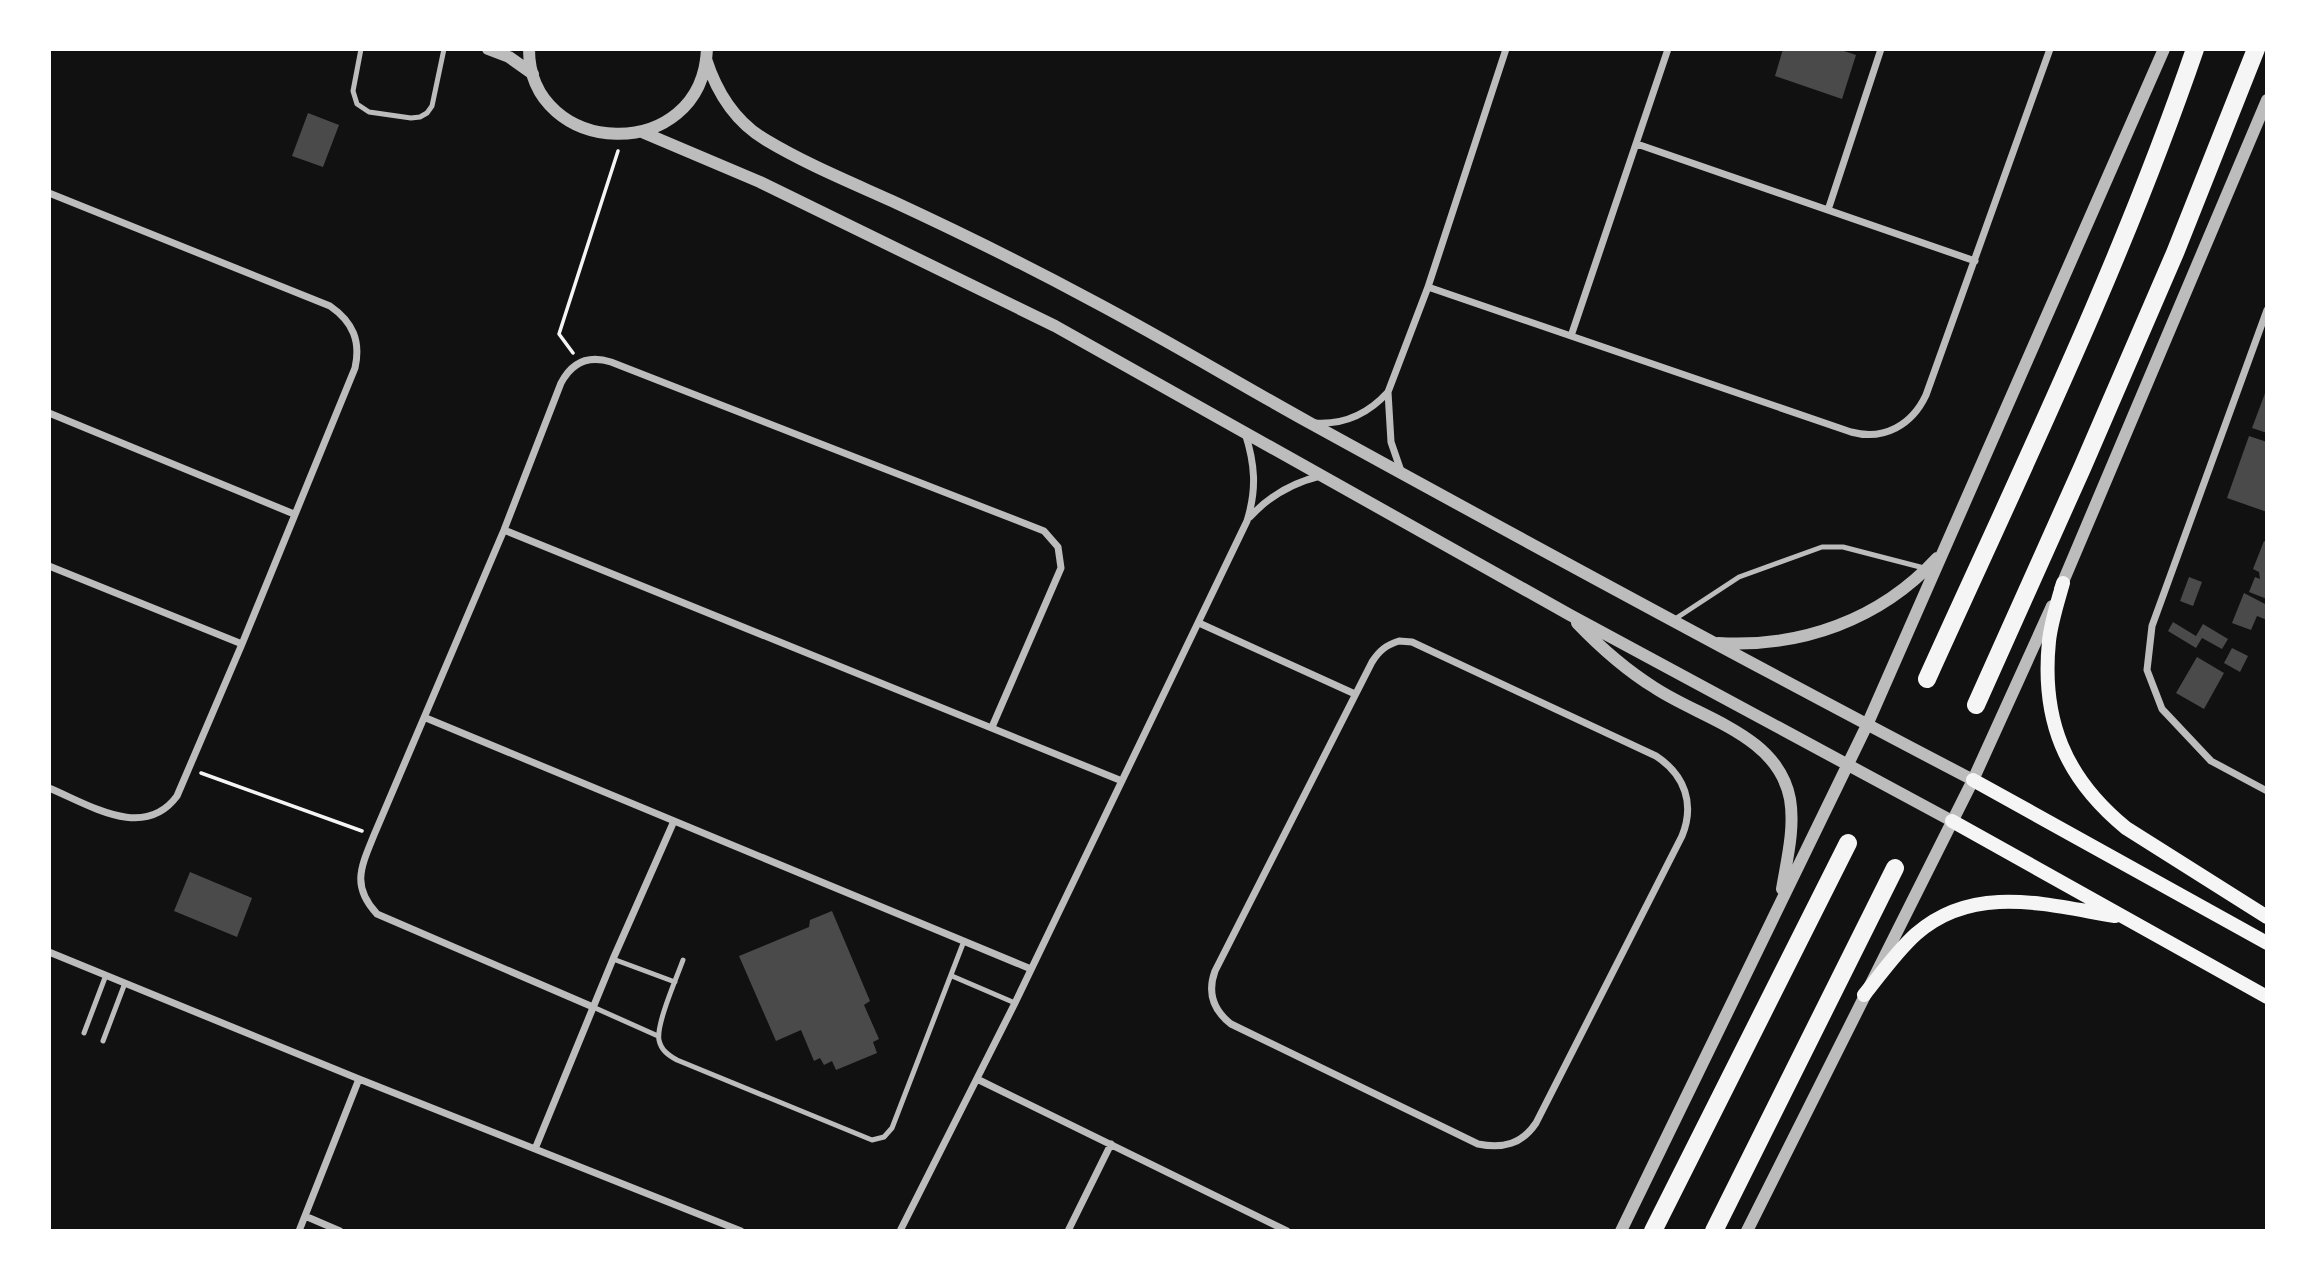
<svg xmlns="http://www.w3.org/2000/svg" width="2316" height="1280" font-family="'Work Sans',sans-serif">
<rect width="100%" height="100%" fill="#111"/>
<path fill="#4a4a4a" d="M1783 49H1838L1856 55 1842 99 1775 76Z
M308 113 339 125 323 167 292 156Z
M2267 388V433L2252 428Z
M2249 436 2267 442V512L2227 498Z
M2264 541 2267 542V599L2249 592 2255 577 2260 579 2259 572 2253 569Z
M2189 577 2202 582 2193 606 2180 601Z
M2244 593 2267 605V620L2257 616 2251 630 2232 623Z
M2173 622 2196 636 2203 624 2228 639 2222 649 2202 638 2196 648 2168 631Z
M2232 648 2248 656 2240 672 2224 663Z
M2197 657 2224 673 2204 709 2176 693Z
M190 872 252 898 237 937 174 911Z
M832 911 870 1001 864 1005 879 1039 873 1042 877 1053 836 1070 832 1061 824 1065 820 1058 814 1061 801 1030 776 1041 739 956 809 927 810 920Z"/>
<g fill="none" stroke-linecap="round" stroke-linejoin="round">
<path stroke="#f5f5f5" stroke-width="3.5" d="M573 353 559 334 618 151
M201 773 362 831"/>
<path stroke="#bcbcbc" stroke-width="5" d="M361 49 353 91 357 104 369 112 411 118 420 117 427 113 432 106 444 49
M1675 619 1739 577 1822 547H1843L1924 568
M613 959 675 982
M683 960C677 977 656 1024 659 1040 661 1050 668 1055 677 1060L872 1140 884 1137 892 1128 964 941
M952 976 1015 1003
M593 1007 658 1036
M84 1033 106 975
M103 1041 125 983"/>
<path stroke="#bcbcbc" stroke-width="7" d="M1637 144 1975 261
M49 193 330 306C353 322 361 341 355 368L242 644 177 796C144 841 90 805 49 788
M1828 210 1881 49
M1428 287 1851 432C1884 441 1912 425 1926 395L2050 49
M2267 310 2152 626 2147 670 2162 709 2211 761 2267 791
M1571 336 1668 49
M49 413 294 514
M1315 423C1345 425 1368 414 1388 392
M1401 471 1391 442 1388 392 1428 287 1506 49
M1250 517C1269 496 1292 483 1320 476
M504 530 1122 781
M49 566 242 644
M1199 623 1355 694
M1399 641 1412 642 1656 756C1685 775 1695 804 1682 836L1536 1123C1522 1144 1503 1149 1478 1144L1231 1024C1213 1010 1207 993 1215 971L1372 662C1379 651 1386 645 1399 641Z
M426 718 1031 969
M49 952 359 1079 741 1231
M593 1007 377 914C351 886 361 867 374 835L504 530 561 383C572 362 589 355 611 362L1044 531 1058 547 1061 568 992 727
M977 1079 1287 1231
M535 1149 613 959 674 821
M305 1216 340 1231
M299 1231 359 1079
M900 1231 1015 1003 1247 521C1257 489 1255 464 1245 433
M1068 1231 1111 1144"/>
<path stroke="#bcbcbc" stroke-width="12" d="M488 49 509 57 533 74
M529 49C529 158 702 166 707 49
M706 59C717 93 735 122 766 140 806 164 850 182 892 201 959 232 1026 265 1091 300 1165 339 1236 382 1310 423 1530 544 1751 664 1973 780
M642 132 760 182 1055 326 1570 615 1952 821
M2060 589 2267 100
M1577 623C1601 648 1626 670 1655 688 1702 719 1778 735 1790 799 1795 828 1787 859 1782 889
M1718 643C1801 648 1880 620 1937 558
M1621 1231 1867 725 2164 49
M1747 1231 1973 780 2052 606"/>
<path stroke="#f5f5f5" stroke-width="14" d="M2063 583C2058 601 2051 622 2049 641 2041 720 2065 778 2126 828L2267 917
M1973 780 2267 943
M1952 821 2267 997
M1864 995C1881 974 1896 952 1916 934 1974 883 2047 905 2115 916"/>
<path stroke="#f5f5f5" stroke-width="18" d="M1927 679C2021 471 2121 265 2195 49
M1976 705 2083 466 2175 253 2256 49
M1653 1231 1848 843
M1714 1231 1895 868"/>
</g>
<rect width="2316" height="1280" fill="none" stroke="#ffffff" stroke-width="102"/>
</svg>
